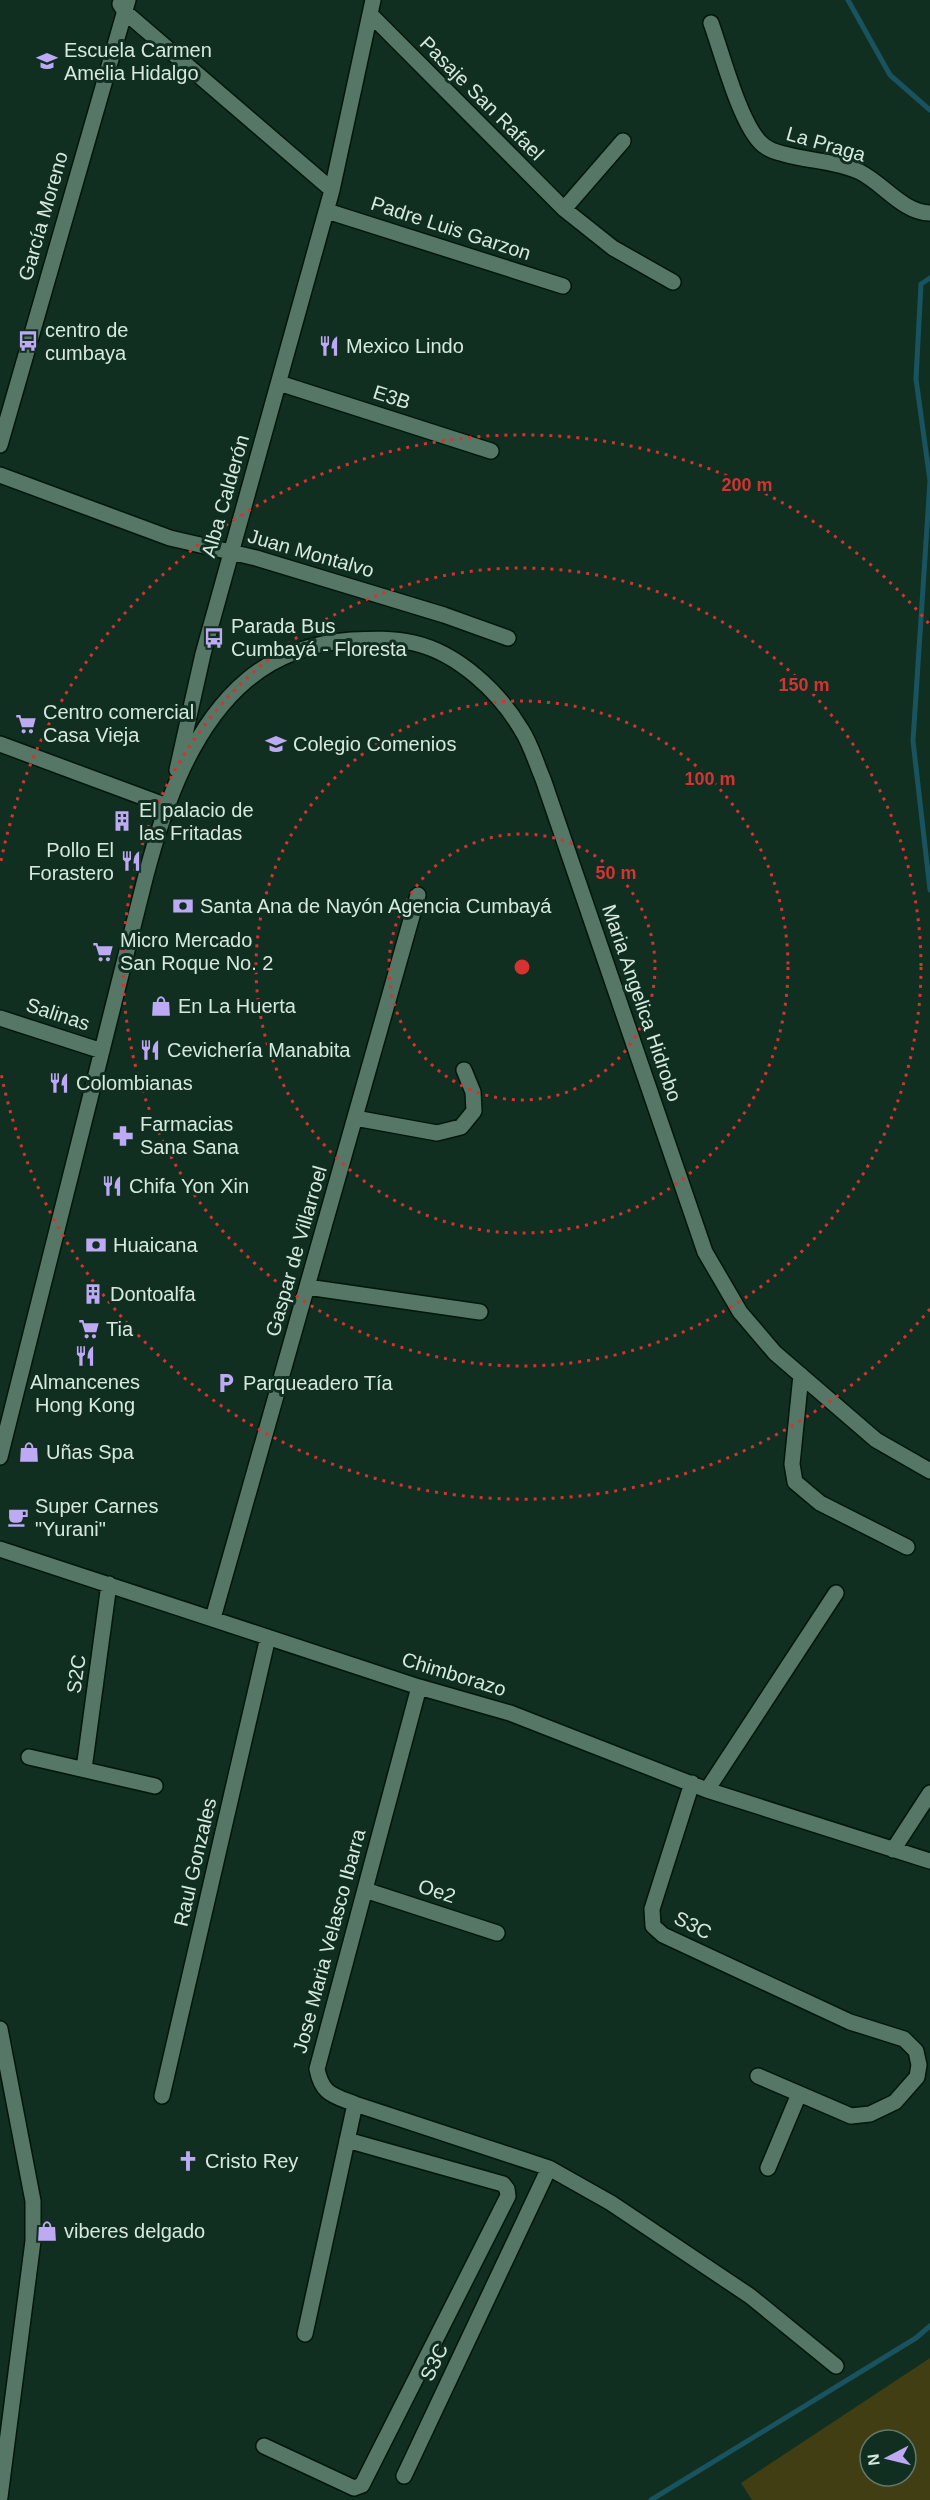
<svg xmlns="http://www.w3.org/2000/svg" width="930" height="2500" font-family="Helvetica,sans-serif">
<rect width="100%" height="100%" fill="#102f20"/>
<path fill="#413e14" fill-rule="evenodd" d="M930 2358V2500H752L741 2483ZM870 2440H906V2476H870Z"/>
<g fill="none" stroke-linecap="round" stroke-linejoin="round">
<path stroke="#195360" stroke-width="5" d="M848 0 890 75 930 110
M930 278 921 284 916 379 930 481 913 741 930 890
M651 2500 916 2338 930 2326"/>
<g stroke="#001709" stroke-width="18">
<path id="minor" d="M120 4 125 12 332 190
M371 15 564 209 613 248 673 282
M711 23C722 53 739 120 760 142 766 149 775 152 784 154 808 161 837 161 860 172 884 184 902 212 930 213
M564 209 623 141
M327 211 563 286
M279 383 491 451
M0 445 128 0
M0 475 170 538 256 558 444 615 508 638
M0 744 167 806
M177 770 203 654 332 190 373 0
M0 1018 102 1051
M355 1118 437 1133 461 1127 474 1111 473 1092 464 1070
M307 1287 480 1312
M801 1375 792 1464 795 1482 820 1503 907 1547
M0 1457 146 875C164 807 191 727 247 680 277 655 312 643 351 640 371 639 394 638 414 643 458 653 499 692 521 729 531 744 536 763 543 779L705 1252 740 1312 775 1353 876 1440 930 1471
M0 1549 419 1687 510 1713 707 1790 930 1861
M213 1618 418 895
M419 1687 317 2069C322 2094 332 2095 355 2104L549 2168 611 2203 750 2296 836 2366
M29 1757 155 1786
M84 1769 109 1584
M692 1783 652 1909 653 1926 663 1935 850 2022 904 2039 916 2051 919 2065 917 2077 895 2102 870 2114 851 2116 758 2076
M707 1790 836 1593
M893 1850 930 1793
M365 1890 497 1933
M0 2029 33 2201V2241L0 2497
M162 2096 268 1637
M768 2168 799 2094
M305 2334 355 2104
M264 2446 354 2488 362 2485 508 2196 507 2189 503 2184 347 2140
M404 2476 549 2168"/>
</g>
<use href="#minor" stroke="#567765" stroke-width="15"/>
</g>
<g fill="none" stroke="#d63231" stroke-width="3" stroke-dasharray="3 6">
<circle cx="522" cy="967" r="133"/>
<circle cx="522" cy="967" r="266"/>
<circle cx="522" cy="967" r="399"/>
<path d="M930 1309A532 532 0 0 1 1 1073M1 861A532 532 0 0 1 930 625"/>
</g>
<defs>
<g id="school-bare" transform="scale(1.62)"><path d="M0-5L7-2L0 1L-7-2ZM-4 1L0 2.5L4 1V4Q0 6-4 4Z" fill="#bea9f5" stroke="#102f20" stroke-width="2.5" paint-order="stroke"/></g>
<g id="bus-bare" transform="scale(1.62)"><path d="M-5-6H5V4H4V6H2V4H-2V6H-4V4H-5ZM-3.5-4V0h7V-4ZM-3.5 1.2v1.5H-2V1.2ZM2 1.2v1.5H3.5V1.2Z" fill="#bea9f5" stroke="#102f20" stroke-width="2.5" paint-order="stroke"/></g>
<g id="restaurant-bare" transform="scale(1.62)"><path d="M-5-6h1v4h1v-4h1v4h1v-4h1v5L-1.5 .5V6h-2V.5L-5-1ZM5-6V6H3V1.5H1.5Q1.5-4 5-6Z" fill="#bea9f5" stroke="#102f20" stroke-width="2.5" paint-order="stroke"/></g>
<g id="supermarket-bare" transform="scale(1.62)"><path d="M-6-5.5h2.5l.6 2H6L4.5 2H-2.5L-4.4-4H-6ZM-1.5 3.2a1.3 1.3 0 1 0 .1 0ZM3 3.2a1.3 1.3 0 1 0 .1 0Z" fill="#bea9f5" stroke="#102f20" stroke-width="2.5" paint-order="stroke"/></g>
<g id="building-bare" transform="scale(1.62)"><path d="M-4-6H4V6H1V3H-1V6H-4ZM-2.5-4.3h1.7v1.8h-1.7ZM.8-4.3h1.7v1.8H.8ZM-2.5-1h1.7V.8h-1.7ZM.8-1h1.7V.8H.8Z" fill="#bea9f5" stroke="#102f20" stroke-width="2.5" paint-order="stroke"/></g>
<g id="bank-bare" transform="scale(1.62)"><path d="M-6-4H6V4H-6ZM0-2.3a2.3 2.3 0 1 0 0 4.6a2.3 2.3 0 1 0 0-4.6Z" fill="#bea9f5" stroke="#102f20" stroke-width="2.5" paint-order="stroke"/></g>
<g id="shop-bare" transform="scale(1.62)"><path d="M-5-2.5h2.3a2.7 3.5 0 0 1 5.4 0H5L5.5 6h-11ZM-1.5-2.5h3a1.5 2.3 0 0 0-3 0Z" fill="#bea9f5" stroke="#102f20" stroke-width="2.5" paint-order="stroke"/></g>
<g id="pharmacy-bare" transform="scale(1.62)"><path d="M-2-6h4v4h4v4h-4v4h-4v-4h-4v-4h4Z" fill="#bea9f5" stroke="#102f20" stroke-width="2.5" paint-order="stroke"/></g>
<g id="parking-bare" transform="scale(1.62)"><path d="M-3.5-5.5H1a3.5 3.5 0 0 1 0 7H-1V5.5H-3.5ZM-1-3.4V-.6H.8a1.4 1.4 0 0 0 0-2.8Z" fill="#bea9f5" stroke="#102f20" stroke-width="2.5" paint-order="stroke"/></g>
<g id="cafe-bare" transform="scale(1.62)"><path d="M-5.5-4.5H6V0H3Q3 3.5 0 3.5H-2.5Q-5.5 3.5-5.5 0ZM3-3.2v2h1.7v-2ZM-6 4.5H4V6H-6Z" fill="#bea9f5" stroke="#102f20" stroke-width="2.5" paint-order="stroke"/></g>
<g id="church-bare" transform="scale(1.62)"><path d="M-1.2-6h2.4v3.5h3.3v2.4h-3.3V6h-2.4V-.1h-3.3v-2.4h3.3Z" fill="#bea9f5" stroke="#102f20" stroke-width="2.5" paint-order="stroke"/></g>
</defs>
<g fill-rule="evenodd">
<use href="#school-bare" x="47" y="61"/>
<use href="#bus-bare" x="28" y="341"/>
<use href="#restaurant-bare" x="329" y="346"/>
<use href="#bus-bare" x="214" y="638"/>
<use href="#supermarket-bare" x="26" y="724"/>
<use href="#school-bare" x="276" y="744"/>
<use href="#building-bare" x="122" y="821"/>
<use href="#restaurant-bare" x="131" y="861"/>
<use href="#bank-bare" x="183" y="906"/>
<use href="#supermarket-bare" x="103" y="952"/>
<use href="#shop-bare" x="161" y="1006"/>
<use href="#restaurant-bare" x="150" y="1050"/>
<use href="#restaurant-bare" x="59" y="1083"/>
<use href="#pharmacy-bare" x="123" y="1136"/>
<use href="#restaurant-bare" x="112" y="1186"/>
<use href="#bank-bare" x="96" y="1245"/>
<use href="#building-bare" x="93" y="1294"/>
<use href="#supermarket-bare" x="89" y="1329"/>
<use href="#restaurant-bare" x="85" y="1356"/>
<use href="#parking-bare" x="226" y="1383"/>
<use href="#shop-bare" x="29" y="1452"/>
<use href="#cafe-bare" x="18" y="1517"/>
<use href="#church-bare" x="188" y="2161"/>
<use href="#shop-bare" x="47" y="2231"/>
</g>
<g text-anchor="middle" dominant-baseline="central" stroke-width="6" stroke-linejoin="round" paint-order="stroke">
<g font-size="20" fill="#d7e9de" stroke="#102f20" text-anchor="start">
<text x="64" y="50">Escuela Carmen<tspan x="64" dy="23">Amelia Hidalgo</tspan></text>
<text x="45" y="330">centro de<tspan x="45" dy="23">cumbaya</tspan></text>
<text x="346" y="346">Mexico Lindo</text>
<text x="231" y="626">Parada Bus<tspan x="231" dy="23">Cumbayá - Floresta</tspan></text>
<text x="43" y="712">Centro comercial<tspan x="43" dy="23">Casa Vieja</tspan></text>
<text x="293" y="744">Colegio Comenios</text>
<text x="139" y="810">El palacio de<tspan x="139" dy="23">las Fritadas</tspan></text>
<text x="114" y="850" text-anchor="end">Pollo El<tspan x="114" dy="23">Forastero</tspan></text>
<text x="200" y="906">Santa Ana de Nayón Agencia Cumbayá</text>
<text x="120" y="940">Micro Mercado<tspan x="120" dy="23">San Roque No. 2</tspan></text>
<text x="178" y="1006">En La Huerta</text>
<text x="167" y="1050">Cevichería Manabita</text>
<text x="76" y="1083">Colombianas</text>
<text x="140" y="1124">Farmacias<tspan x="140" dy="23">Sana Sana</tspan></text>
<text x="129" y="1186">Chifa Yon Xin</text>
<text x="113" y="1245">Huaicana</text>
<text x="110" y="1294">Dontoalfa</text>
<text x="106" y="1329">Tia</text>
<text x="85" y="1382" text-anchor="middle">Almancenes<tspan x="85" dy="23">Hong Kong</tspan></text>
<text x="243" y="1383">Parqueadero Tía</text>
<text x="46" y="1452">Uñas Spa</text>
<text x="35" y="1506">Super Carnes<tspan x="35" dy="23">"Yurani"</tspan></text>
<text x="205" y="2161">Cristo Rey</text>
<text x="64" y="2231">viberes delgado</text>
</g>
<g font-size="20" fill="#d7e9de" stroke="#102f20">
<text transform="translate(482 98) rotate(45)">Pasaje San Rafael</text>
<text transform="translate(826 144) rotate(16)">La Praga</text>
<text transform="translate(43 216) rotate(-74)">García Moreno</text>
<text transform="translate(451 228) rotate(18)">Padre Luis Garzon</text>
<text transform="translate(392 397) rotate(18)">E3B</text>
<text transform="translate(225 496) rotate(-74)">Alba Calderón</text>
<text transform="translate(311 553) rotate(16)">Juan Montalvo</text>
<text transform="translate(642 1003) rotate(71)">Maria Angelica Hidrobo</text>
<text transform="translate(58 1014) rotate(18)">Salinas</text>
<text transform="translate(296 1251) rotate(-74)">Gaspar de Villarroel</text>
<text transform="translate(76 1674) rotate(-82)">S2C</text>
<text transform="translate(454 1674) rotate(17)">Chimborazo</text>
<text transform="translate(195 1862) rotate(-77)">Raul Gonzales</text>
<text transform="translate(437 1891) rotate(18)">Oe2</text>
<text transform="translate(693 1925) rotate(27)">S3C</text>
<text transform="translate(329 1941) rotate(-75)">Jose Maria Velasco Ibarra</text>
<text transform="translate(434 2362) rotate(-65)">S3C</text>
</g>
</g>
<circle cx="522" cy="967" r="9" fill="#d63231" stroke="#102f20" stroke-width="3"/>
<g font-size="18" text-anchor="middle" font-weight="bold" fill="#d63231" stroke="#102f20" stroke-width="6" stroke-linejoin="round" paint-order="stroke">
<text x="747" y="491">200 m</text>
<text x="804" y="691">150 m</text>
<text x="710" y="785">100 m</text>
<text x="616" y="879">50 m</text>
</g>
<g transform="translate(888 2458) rotate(263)"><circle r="28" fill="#102f20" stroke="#60796c" stroke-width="1.5"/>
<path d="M0-4.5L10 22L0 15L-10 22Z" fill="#bea9f5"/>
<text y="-9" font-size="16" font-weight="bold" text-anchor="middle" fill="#d7e9de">N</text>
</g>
</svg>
